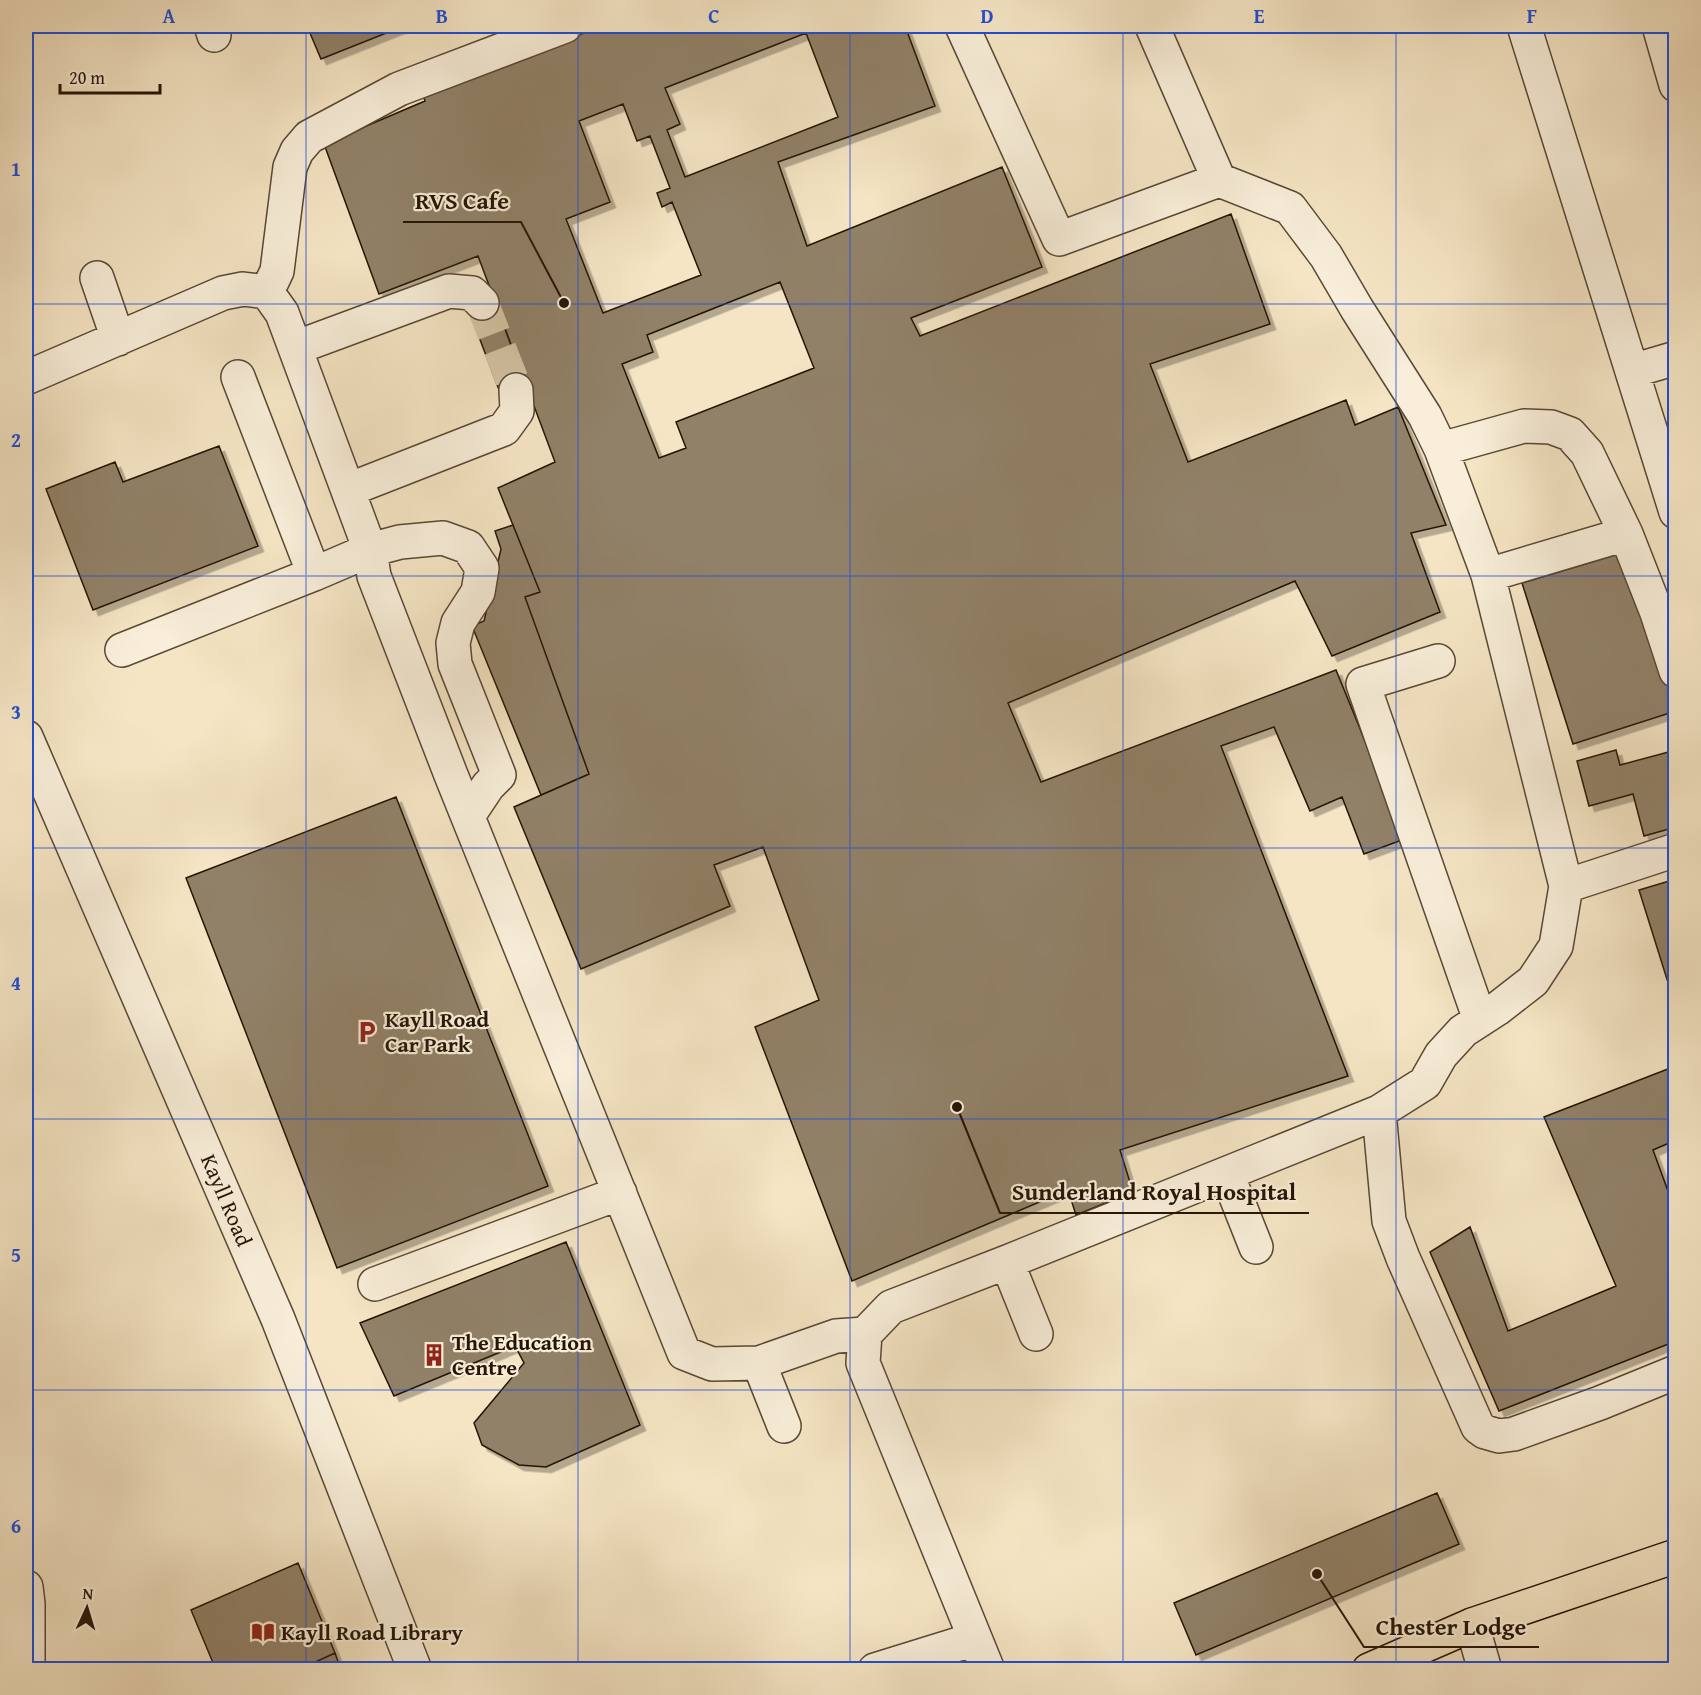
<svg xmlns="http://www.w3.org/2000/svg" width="1701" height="1695" font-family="'Gentium Book Plus',serif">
<defs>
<filter id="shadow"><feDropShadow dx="5.5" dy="5.5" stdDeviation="0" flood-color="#0004"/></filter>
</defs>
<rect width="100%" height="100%" fill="#f5e5c4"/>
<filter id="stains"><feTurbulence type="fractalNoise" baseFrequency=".00333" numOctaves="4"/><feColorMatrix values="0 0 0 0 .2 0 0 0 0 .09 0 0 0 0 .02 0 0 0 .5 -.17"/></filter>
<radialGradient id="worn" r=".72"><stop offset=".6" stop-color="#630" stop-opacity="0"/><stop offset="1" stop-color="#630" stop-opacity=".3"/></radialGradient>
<path fill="#918168" stroke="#251405" stroke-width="1.5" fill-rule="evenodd" filter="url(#shadow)" d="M307 26H404L321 59Z
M604 26H905L935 106 778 162 807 246 1002 167 1042 267 911 318 920 336 1231 214 1270 324 1150 364 1188 462 1346 400 1355 425 1398 407 1446 525 1411 533 1440 612 1332 656 1295 581 1008 703 1041 782 1336 670 1385 790 1421 833 1364 854 1342 797 1310 811 1274 727 1221 746 1348 1076 1120 1150 1133 1192 1076 1215 1068 1190 852 1281 755 1027 819 1000 763 847 714 865 730 906 581 969 514 807 589 774 525 597 540 592 498 488 555 462 478 256 379 294 324 144 425 101 421 90ZM806 33 838 117 685 177 667 130 680 124 665 88ZM623 104 637 141 650 136 670 188 657 193 662 207 672 202 701 275 603 313 566 219 610 202 579 121ZM780 282 814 368 676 422 686 448 659 458 622 364 653 352 647 335Z
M494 299 526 386 501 395 468 308Z
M219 446 258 546 93 610 46 489 115 462 123 482Z
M513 525 540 592 525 597 589 774 541 795 472 626 484 621 501 549 495 531Z
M1625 552 1676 695V711L1573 744 1522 583Z
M1616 750 1620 765 1676 750V827L1644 836 1633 794 1589 806 1577 761Z
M396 797 548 1186 337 1268 186 878Z
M1676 879V1008L1639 890Z
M1673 1067 1676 1074V1140L1653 1150 1676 1213V1341L1499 1411 1430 1252 1470 1227 1508 1331 1616 1286 1544 1117Z
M566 1242 640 1425 546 1467 519 1465 482 1445 474 1423 524 1363 515 1346 394 1396 360 1323Z
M1437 1493 1459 1544 1196 1655 1174 1603Z
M298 1563 335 1653 298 1670H216L191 1610Z
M335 1653 341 1670H298Z"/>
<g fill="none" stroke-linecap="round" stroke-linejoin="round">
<path stroke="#d6c6a7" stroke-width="33" stroke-dasharray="33 16" stroke-linecap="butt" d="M482 303 516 390"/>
<g stroke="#594835" stroke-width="36">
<path id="minor" d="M211 26 214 35
M962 26 1059 239 1219 180 1290 208 1326 256 1357 309 1425 416 1441 449 1488 575 1566 886 1556 946 1533 981 1497 1009 1463 1031 1441 1055 1425 1083 1379 1112 1007 1262 891 1307 865 1334 863 1363 988 1670
M1152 26 1219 180
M1524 26 1676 512
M1659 26 1676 85
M97 278 118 339
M267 292 282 313 370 550 374 576 451 775 684 1353 712 1364 759 1363 836 1336 865 1334
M295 348 449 291 472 293 482 303
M1632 371 1676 358
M238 377 314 574
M26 378 223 293 243 289 267 292 277 271 290 167 297 151 309 137 399 89 565 26
M1441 449 1524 426 1551 427 1570 434 1587 453 1626 534 1657 613 1676 671
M348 490 504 429 517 411 516 390
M1488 575 1626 534
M122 650 314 574 370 550 400 542 443 538 468 547 482 568 478 592 458 623 453 643 455 664 499 775 488 786 468 816
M1438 661 1363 684 1480 1020
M26 737 278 1319 415 1670
M1566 886 1676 850
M1379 1112 1389 1221 1403 1258 1478 1427 1485 1432 1499 1436 1514 1434 1600 1403 1676 1372
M1227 1174 1256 1247
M1007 1262 1036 1334
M375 1284 620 1193
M759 1363 784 1426
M26 1587 28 1604V1670
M1472 1625 1485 1670
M875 1670 975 1639"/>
</g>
<g stroke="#251405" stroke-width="36">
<path id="major" d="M1369 1670 1472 1625 1676 1556"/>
</g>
<use href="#minor" stroke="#f8eed9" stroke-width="33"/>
<use href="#major" stroke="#f5e5c4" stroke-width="33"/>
</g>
<path fill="none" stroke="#1d4ed8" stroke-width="1.5" stroke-opacity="0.55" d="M306 26V1670M578 26V1670M850 26V1670M1123 26V1670M1396 26V1670M26 304H1676M26 576H1676M26 848H1676M26 1119H1676M26 1390H1676"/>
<defs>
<g id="parking-bare" transform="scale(1.8)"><path d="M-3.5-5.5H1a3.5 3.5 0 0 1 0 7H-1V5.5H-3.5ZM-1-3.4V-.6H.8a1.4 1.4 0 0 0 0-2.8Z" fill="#8f2418" stroke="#f8eed9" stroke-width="2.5" paint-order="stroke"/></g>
<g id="building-bare" transform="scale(1.8)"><path d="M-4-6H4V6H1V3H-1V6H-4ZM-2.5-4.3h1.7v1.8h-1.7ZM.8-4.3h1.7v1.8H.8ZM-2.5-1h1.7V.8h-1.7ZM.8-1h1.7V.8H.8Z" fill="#8f2418" stroke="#f8eed9" stroke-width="2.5" paint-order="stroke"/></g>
<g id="library-bare" transform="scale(1.8)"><path d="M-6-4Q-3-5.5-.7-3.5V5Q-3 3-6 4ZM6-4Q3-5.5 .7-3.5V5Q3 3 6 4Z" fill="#8f2418" stroke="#f8eed9" stroke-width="2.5" paint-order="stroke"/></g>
</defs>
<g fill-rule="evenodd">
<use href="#parking-bare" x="367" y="1032"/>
<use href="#building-bare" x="434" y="1355"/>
<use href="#library-bare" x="263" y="1632"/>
</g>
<g text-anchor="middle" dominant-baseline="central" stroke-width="4.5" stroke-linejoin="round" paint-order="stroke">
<g font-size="22" font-weight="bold" fill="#251405" stroke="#f8eed9" text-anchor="start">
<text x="385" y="1019">Kayll Road<tspan x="385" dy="25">Car Park</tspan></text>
<text x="452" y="1342">The Education<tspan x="452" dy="25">Centre</tspan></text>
<text x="281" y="1632">Kayll Road Library</text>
</g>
<g font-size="22" fill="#251405" stroke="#f8eed9">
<text transform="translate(227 1200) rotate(67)">Kayll Road</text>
</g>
</g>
<path fill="none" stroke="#251405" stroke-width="2" d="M564 303L521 222H403M957 1107L1000 1213H1309M1317 1574L1364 1647H1539"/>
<g fill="#251405" stroke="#f8eed9" stroke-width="2">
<circle cx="564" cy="303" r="6"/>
<circle cx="957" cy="1107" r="6"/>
<circle cx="1317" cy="1574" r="6"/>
</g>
<g font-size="24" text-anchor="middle" font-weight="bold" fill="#251405" stroke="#f8eed9" stroke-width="4.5" stroke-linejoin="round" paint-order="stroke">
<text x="462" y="209">RVS Cafe</text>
<text x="1154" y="1200">Sunderland Royal Hospital</text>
<text x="1451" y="1635">Chester Lodge</text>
</g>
<rect width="1701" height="1695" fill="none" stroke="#f5e5c4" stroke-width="66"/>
<g transform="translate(87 1608) rotate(4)" stroke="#f8eed9" stroke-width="4.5" paint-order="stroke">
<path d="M0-4.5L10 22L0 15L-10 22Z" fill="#251405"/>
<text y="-9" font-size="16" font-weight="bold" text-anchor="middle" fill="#251405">N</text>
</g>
<path d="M60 84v9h100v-9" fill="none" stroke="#251405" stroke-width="3"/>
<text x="69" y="84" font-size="18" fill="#251405" stroke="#f8eed9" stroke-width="4.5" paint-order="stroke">20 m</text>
<rect x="33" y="33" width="1635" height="1629" fill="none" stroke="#1d4ed8" stroke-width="2"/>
<g font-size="20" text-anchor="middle" font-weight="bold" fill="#1d4ed8">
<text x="169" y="23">A</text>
<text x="442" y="23">B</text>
<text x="714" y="23">C</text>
<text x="987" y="23">D</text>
<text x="1259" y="23">E</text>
<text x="1532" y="23">F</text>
<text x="16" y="176">1</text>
<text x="16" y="447">2</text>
<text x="16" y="719">3</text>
<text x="16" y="990">4</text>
<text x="16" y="1262">5</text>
<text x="16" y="1533">6</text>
</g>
<rect width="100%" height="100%" filter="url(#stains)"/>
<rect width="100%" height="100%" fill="url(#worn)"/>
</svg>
